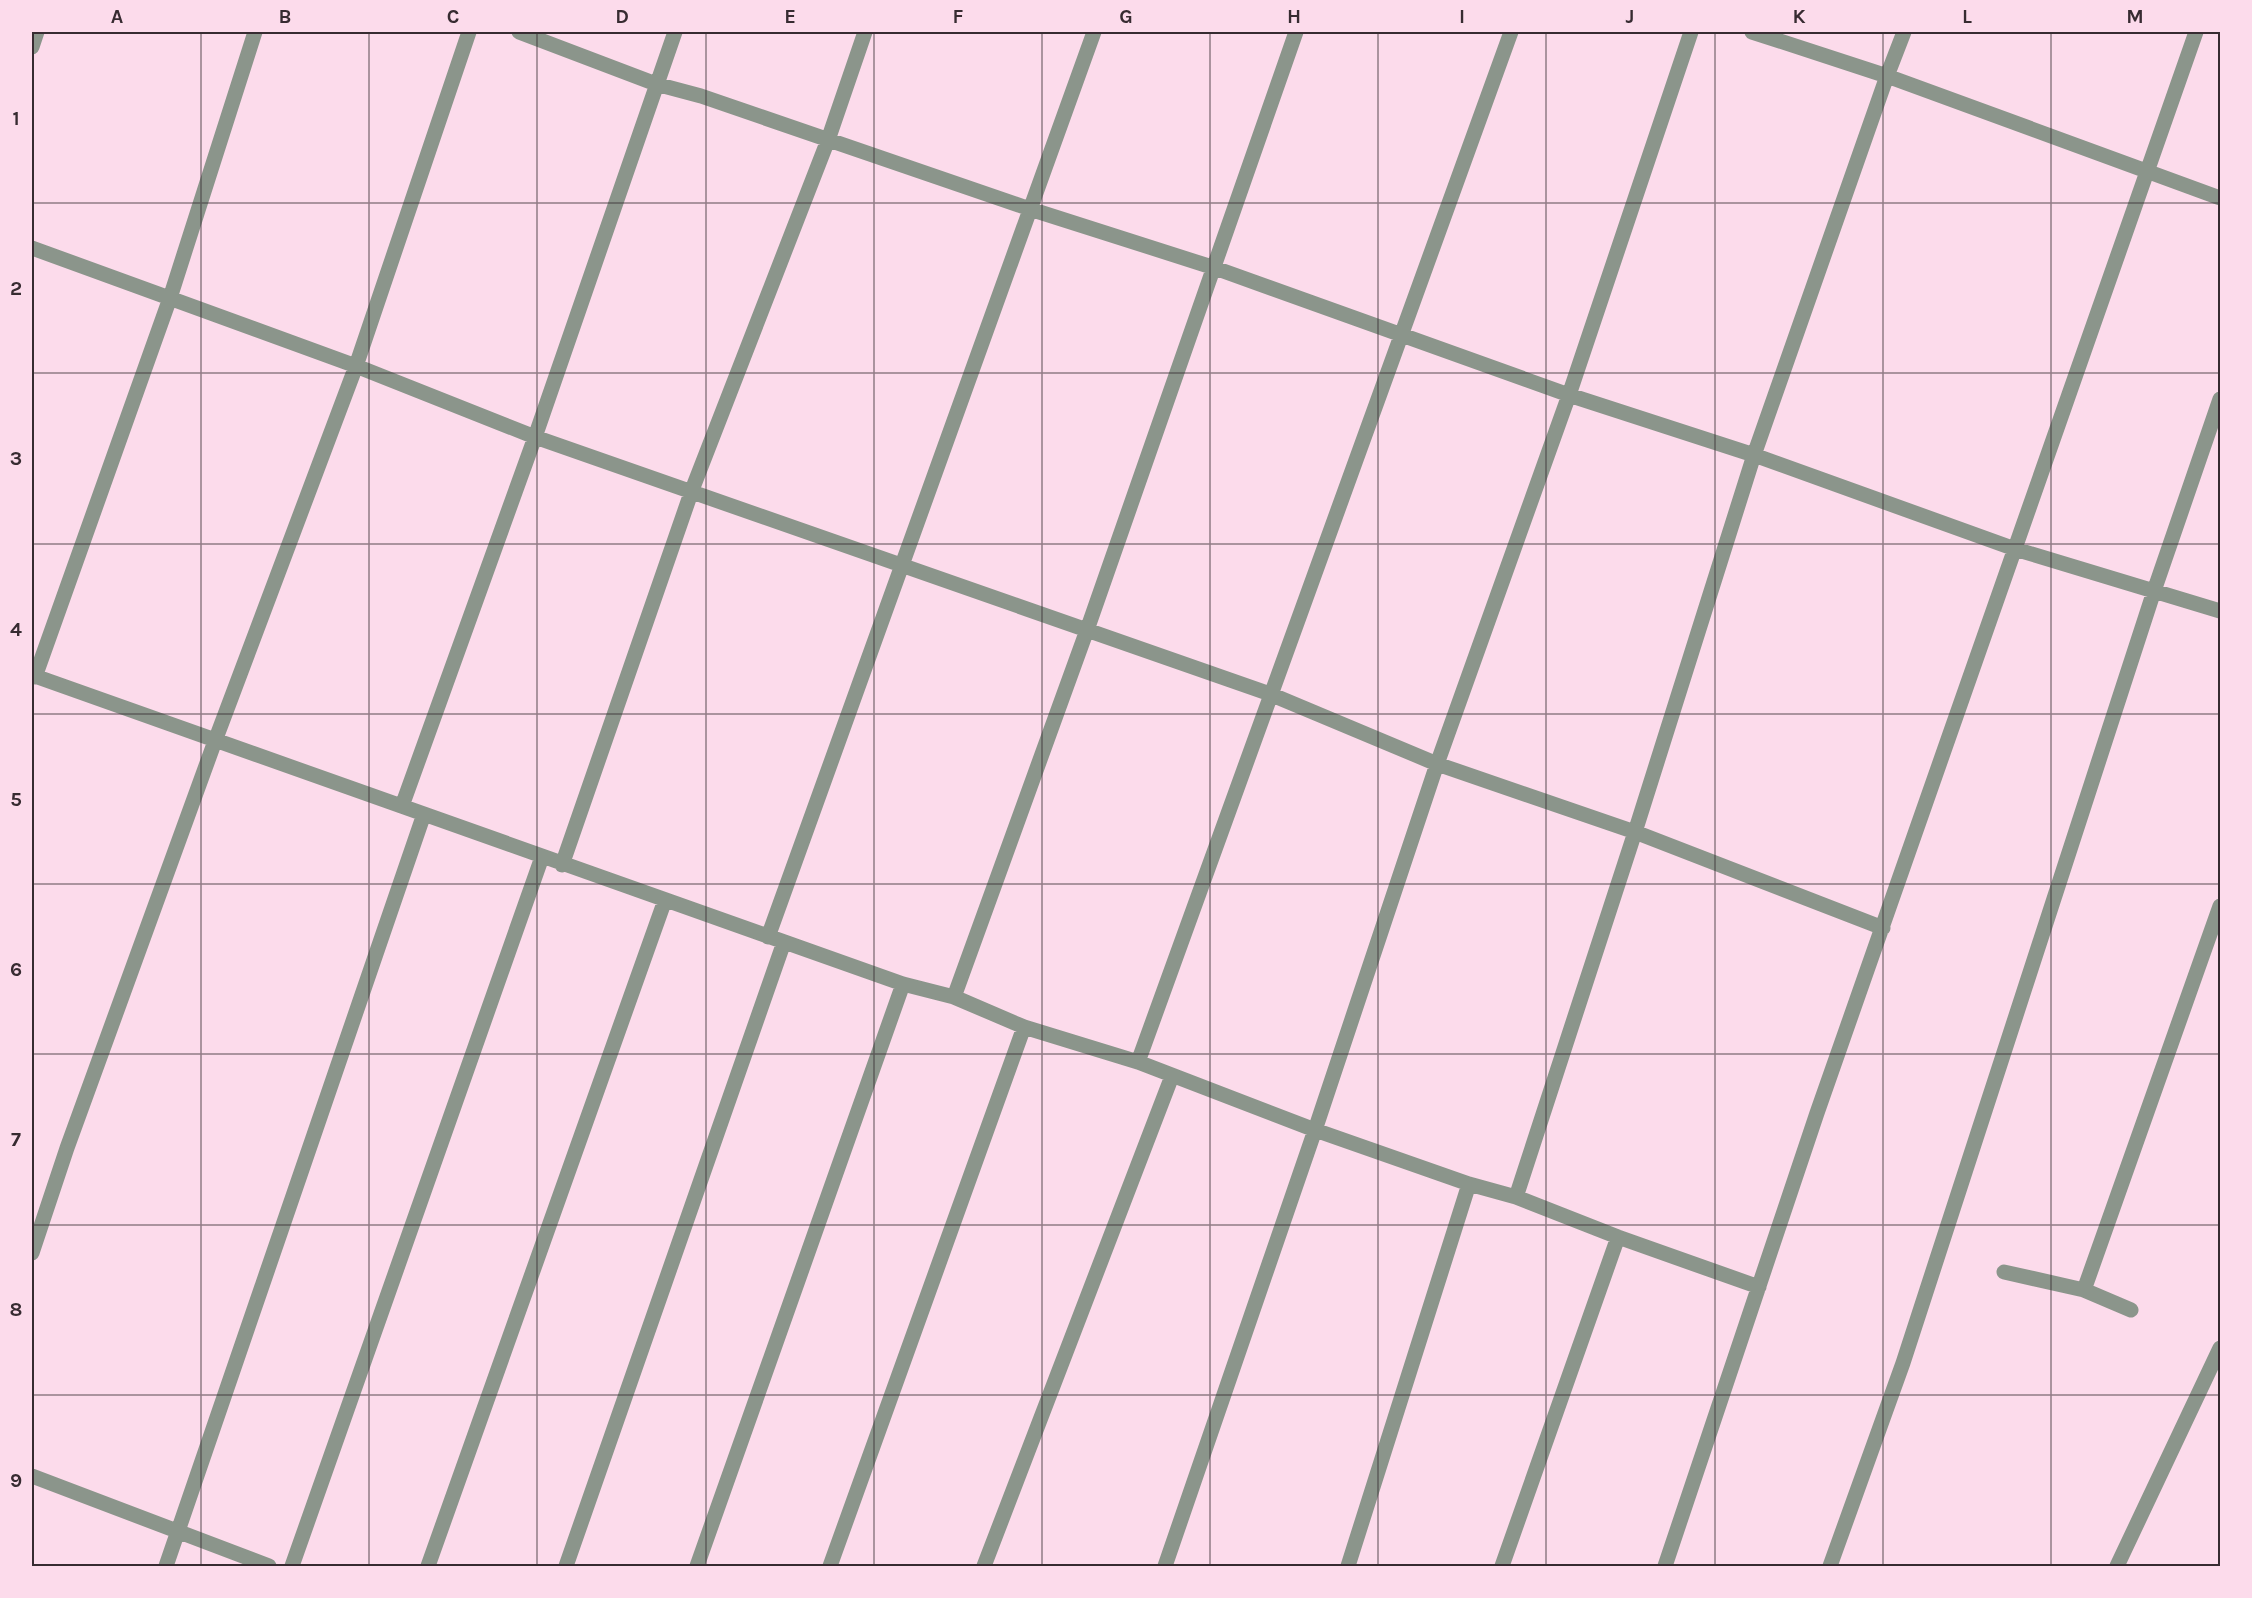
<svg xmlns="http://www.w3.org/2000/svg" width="2252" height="1598" font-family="Karla,sans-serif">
<rect width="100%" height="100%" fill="#fcdbeb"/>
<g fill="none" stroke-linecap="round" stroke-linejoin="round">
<path stroke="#8b958b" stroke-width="15" d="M519 32 656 84 701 96 1030 209 1215 268 1569 395 1754 455 2015 549 2220 611
M1752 32 1887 76 2220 198
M32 47 37 32
M32 248 356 366 535 437 1270 694 1437 764 1635 832 1883 928
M32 675 903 984 954 997 1024 1027 1138 1062 1315 1130 1469 1184 1516 1197 1618 1237 1759 1287
M35 677 170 298 255 32
M402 806 535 437 675 32
M562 865 692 490 828 140 865 32
M768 937 1094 32
M954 997 1087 630 1296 32
M1138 1062 1511 32
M1516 1197 1635 832 1754 455 1887 76 1904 32
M32 1253 67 1148 215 741 356 366 469 32
M2004 1272 2084 1290 2131 1310
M2084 1290 2220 906
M32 1476 269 1566
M166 1566 424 814
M292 1566 542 857
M428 1566 665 900
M566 1566 784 942
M697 1566 903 984
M830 1566 1024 1027
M984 1566 1172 1076
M1165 1566 1315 1130 1437 764 1569 395 1691 32
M1348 1566 1469 1184
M1502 1566 1618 1237
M1665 1566 1817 1113 2196 32
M1830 1566 1903 1363 2154 591 2220 399
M2117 1566 2220 1348"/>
</g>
<path fill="none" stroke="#372b31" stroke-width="1.5" stroke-opacity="0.55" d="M201 32V1566M369 32V1566M537 32V1566M706 32V1566M874 32V1566M1042 32V1566M1210 32V1566M1378 32V1566M1546 32V1566M1715 32V1566M1883 32V1566M2051 32V1566M32 203H2220M32 373H2220M32 544H2220M32 714H2220M32 884H2220M32 1054H2220M32 1225H2220M32 1395H2220"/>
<rect width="2252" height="1598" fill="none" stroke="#fcdbeb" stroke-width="66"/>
<rect x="33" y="33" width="2186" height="1532" fill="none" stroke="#372b31" stroke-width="2"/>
<g font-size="20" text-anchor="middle" font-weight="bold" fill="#372b31">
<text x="117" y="23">A</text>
<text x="285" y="23">B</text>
<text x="453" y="23">C</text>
<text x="622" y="23">D</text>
<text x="790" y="23">E</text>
<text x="958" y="23">F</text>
<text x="1126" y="23">G</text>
<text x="1294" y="23">H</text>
<text x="1462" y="23">I</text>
<text x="1630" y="23">J</text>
<text x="1799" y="23">K</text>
<text x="1967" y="23">L</text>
<text x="2135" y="23">M</text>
<text x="16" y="125">1</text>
<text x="16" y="295">2</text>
<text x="16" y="465">3</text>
<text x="16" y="636">4</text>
<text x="16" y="806">5</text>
<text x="16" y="976">6</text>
<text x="16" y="1146">7</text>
<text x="16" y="1316">8</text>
<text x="16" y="1487">9</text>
</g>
</svg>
